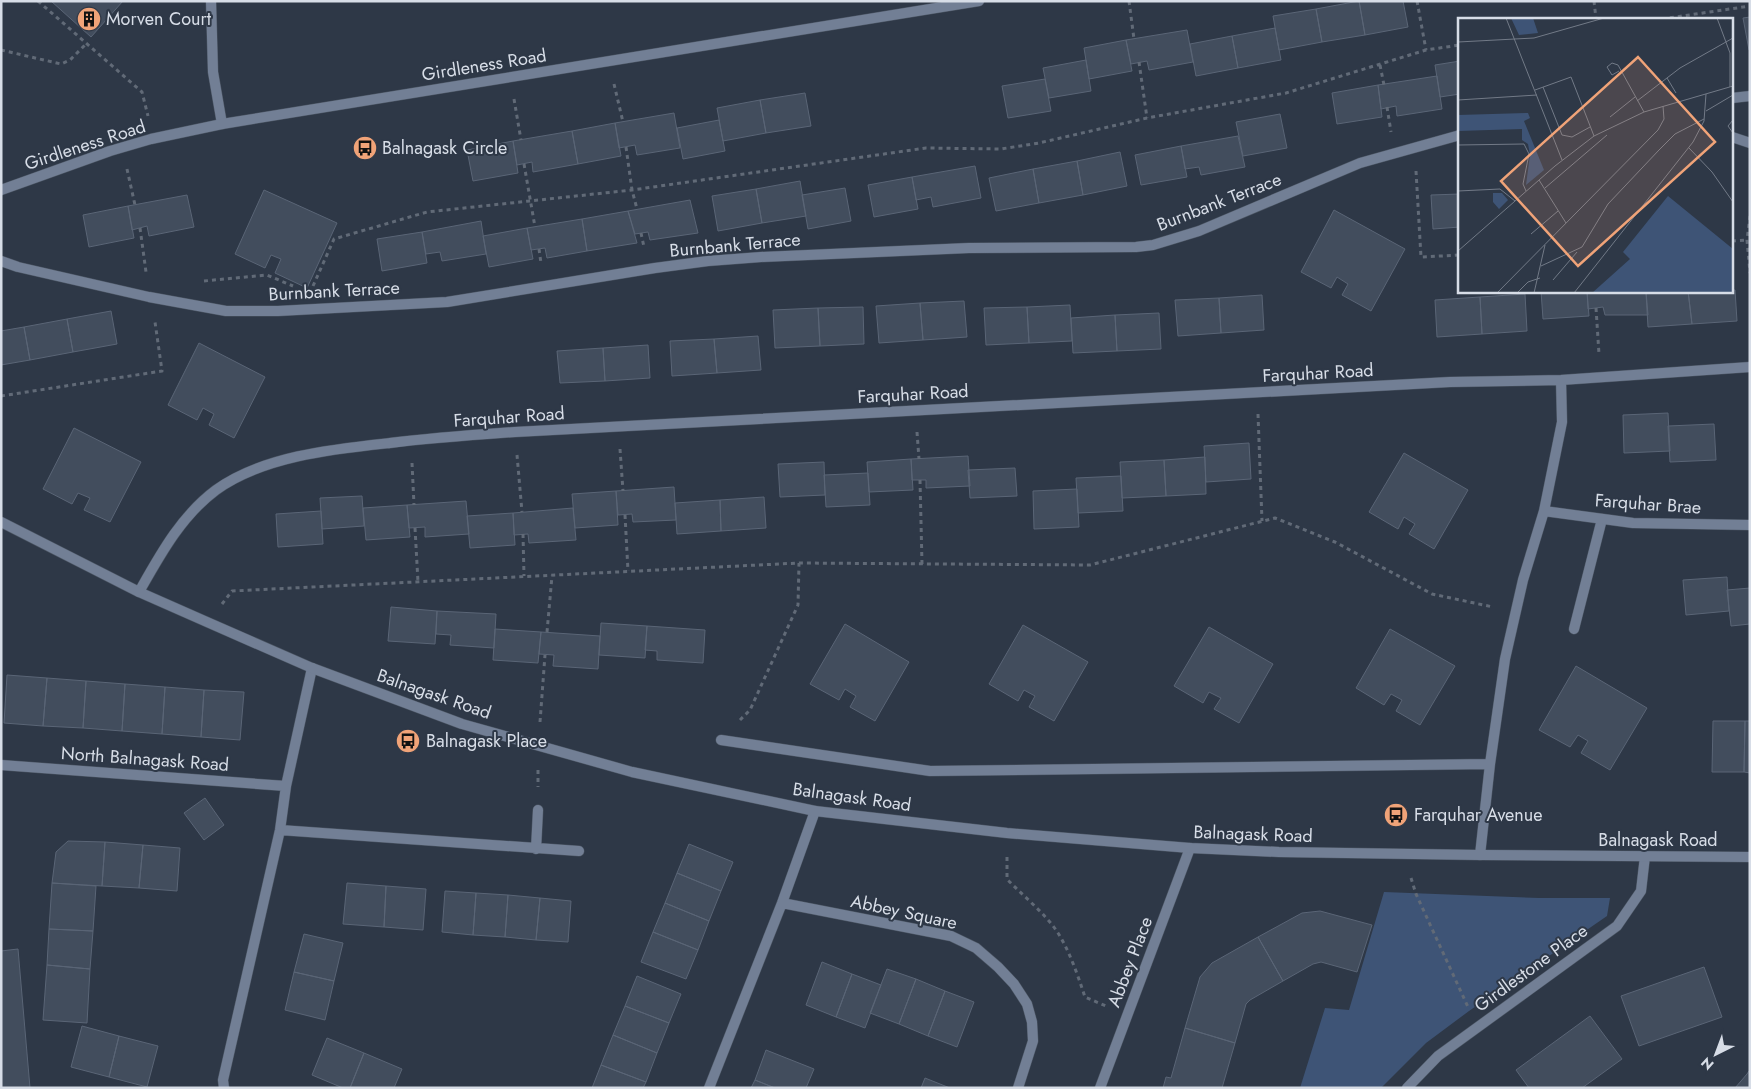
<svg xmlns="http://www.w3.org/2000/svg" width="1751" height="1089" font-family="Jost,sans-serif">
<rect width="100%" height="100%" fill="#2e3847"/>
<path fill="#3e5476" d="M1384 892 1539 898H1610L1607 916 1469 1011 1426 1043 1381 1088H1300L1325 1008 1349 1010Z"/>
<path fill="#424d5d" stroke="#5a6576" d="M51 1H123L91 37Z
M1359 1H1403L1408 27 1365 35Z
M1359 1 1365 35 1322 42 1316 9Z
M1316 9 1322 42 1279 50 1273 16Z
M1750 17V50H1749L1743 18Z
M1275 28 1281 60 1238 68 1232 36Z
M1187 30 1193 62 1149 70 1147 61 1131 64 1126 40Z
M1232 36 1238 68 1196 76 1190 44Z
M1126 40 1132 71 1089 79 1084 48Z
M1086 60 1091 91 1049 98 1043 68Z
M1460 61V94L1440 97 1435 65Z
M1437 76 1442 109 1397 116 1396 106 1381 109 1378 85Z
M1045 79 1051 111 1008 118 1002 86Z
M1378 85 1382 117 1337 124 1332 93Z
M805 93 811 126 766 133 760 100Z
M760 100 766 133 723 141 717 108Z
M674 113 680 148 637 155 635 145 619 148 615 123Z
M1280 114 1287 148 1243 156 1236 122Z
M719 120 725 151 683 159 677 128Z
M615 123 621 156 578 164 572 131Z
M572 131 578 164 533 172 532 162 517 165 513 141Z
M1238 136 1245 167 1201 175 1199 167 1185 169 1181 146Z
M513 141 518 173 473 181 467 150Z
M1181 146 1187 177 1141 185 1135 155Z
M1120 152 1127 186 1083 195 1077 161Z
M1077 161 1083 195 1039 203 1033 169Z
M975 166 981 198 933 207 931 197 916 200 912 177Z
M1033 169 1039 203 996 211 989 178Z
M912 177 918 209 874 217 868 185Z
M800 181 806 216 762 223 756 189Z
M845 188 851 221 808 229 802 195Z
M756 189 762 223 718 231 712 196Z
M264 190 337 223 307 288 275 273 281 259 271 255 265 268 235 254Z
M1460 194V227L1433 229 1431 195Z
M187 195 194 227 149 236 147 226 132 230 128 206Z
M690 200 698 233 650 240 648 232 635 234 628 211Z
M128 206 134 238 89 247 83 215Z
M1334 210 1405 249 1371 311 1342 295 1348 284 1337 277 1331 288 1301 272Z
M628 211 637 243 587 251 582 219Z
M582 219 587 251 547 258 545 248 531 250 527 228Z
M481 221 486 254 442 261 440 252 426 254 422 232Z
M527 228 533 259 489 267 483 236Z
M422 232 427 263 382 271 377 239Z
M1732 290H1735L1737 321 1692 324 1688 291Z
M1541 291H1587L1589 316 1543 319Z
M1587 291H1646L1648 315H1605L1603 307 1588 309Z
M1666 291H1688L1692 324 1648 327 1646 293Z
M1525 294 1527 331 1482 334 1480 297Z
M1262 295 1264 330 1221 333 1219 298Z
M1480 297 1482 334 1437 337 1435 300Z
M1219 298 1221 333 1178 336 1175 300Z
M964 301 967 337 923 340 920 303Z
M920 303 923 340 879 343 876 306Z
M1070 305 1072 341 1029 343 1027 307Z
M863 307 864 344 820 346 818 308Z
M1027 307 1029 343 986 345 984 308Z
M818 308 820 346 775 348 773 310Z
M111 311 117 344 73 352 67 319Z
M1159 313 1161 349 1117 351 1115 315Z
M1115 315 1117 351 1073 353 1071 318Z
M67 319 73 352 30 360 24 327Z
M24 327 30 360 1 365V331Z
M758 336 761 370 717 373 714 339Z
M714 339 717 373 672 376 670 341Z
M199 343 265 377 234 438 209 425 214 414 203 408 197 420 168 405Z
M648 345 650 378 605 381 603 348Z
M603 348 605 381 560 383 557 351Z
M1668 413 1670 451 1624 453 1623 415Z
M1714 424 1716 460 1670 462 1668 426Z
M74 428 141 462 110 522 84 510 90 498 78 493 72 504 43 489Z
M1249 443 1251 479 1206 482 1204 446Z
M1404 453 1468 490 1434 549 1409 534 1415 524 1404 517 1398 529 1369 512Z
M968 456 970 486 926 488V480H912L911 459Z
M1205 457 1206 494 1166 496 1164 460Z
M911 459 913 490 869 492 867 462Z
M1164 460 1166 496 1122 498 1120 462Z
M824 462 825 495 780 497 778 464Z
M1015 468 1017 496 970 498 968 470Z
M868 473 870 505 826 507 824 475Z
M1121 476 1123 511 1078 513 1076 478Z
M674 487 676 520 633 522 632 514 618 515 616 491Z
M1077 489 1079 527 1034 529 1033 491Z
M616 491 618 525 575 528 572 494Z
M362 496 364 526 322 529 320 498Z
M764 497 766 528 721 531 720 500Z
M720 500 721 531 677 534 675 503Z
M466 501 469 534 425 537V527L409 528 407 505Z
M407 505 410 537 366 540 363 508Z
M573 508 576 540 529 543 528 534 514 535 513 513Z
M321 511 323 544 278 547 276 514Z
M513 513 515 545 470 548 467 516Z
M1727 577 1729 611 1686 615 1683 580Z
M1750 588V624L1731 626 1727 590Z
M391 607 437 611 435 644 388 641Z
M437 611 496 614 494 648 450 645 451 635 436 634Z
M601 623 647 626 645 658 599 655Z
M845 624 909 662 875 721 850 707 856 696 845 689 839 700 810 684Z
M1023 625 1088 662 1054 721 1029 707 1035 696 1024 690 1018 701 989 684Z
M647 626 705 630 703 663 657 660V651L645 650Z
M1209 627 1273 664 1239 723 1214 709 1221 698 1209 692 1203 703 1174 686Z
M495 629 541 632 538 663 493 660Z
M1390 629 1455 666 1420 725 1396 711 1402 700 1391 694 1384 705 1356 688Z
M541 632 600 636 598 669 553 666 554 655 539 654Z
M1576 666 1647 708 1610 770 1581 753 1588 741 1578 735 1570 747 1539 730Z
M7 675 47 678 43 726 4 723Z
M47 678 86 681 83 728 43 726Z
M86 681 125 684 122 731 83 728Z
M125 684 165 687 162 734 122 731Z
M165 687 204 690 201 737 162 734Z
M204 690 244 692 240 740 201 737Z
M1713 721H1745L1744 772H1712Z
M1745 721H1750V773L1744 772Z
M205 798 224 825 204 840 184 813Z
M68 841 105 842 102 886 52 883 56 852Z
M105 842 143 845 139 888 102 886Z
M689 844 733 862 721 891 677 873Z
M143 845 180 848 177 891 139 888Z
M677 873 721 891 709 921 665 903Z
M52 883 96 886 93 931 49 929Z
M347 883 386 886 384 927 343 924Z
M386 886 426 889 423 930 384 927Z
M445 891 476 893 473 935 442 932Z
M476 893 508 895 505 937 473 935Z
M508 895 540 898 536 940 505 937Z
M540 898 571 901 568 942 536 940Z
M665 903 709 921 698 950 653 932Z
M1320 911 1372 925 1357 972 1321 962 1313 964 1283 981 1258 937 1302 913Z
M49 929 93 931 90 969 47 965Z
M653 932 698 950 686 979 641 962Z
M304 934 343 943 334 981 294 972Z
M1258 937 1283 981 1250 1000 1246 1004 1235 1043 1185 1028 1200 977 1212 963Z
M18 949 30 1088H1V951Z
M822 962 852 974 836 1017 806 1005Z
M47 965 90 969 87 1023 43 1020Z
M1704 967 1722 1017 1639 1046 1621 996Z
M887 969 916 979 899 1024 870 1013Z
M294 972 334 981 325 1020 285 1010Z
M852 974 881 985 865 1028 836 1017Z
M637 976 681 994 669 1023 625 1006Z
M916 979 945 991 928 1036 899 1024Z
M945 991 974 1002 957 1047 928 1036Z
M625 1006 669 1023 657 1053 613 1035Z
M1590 1016 1622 1059 1582 1088H1529L1516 1070Z
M82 1026 119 1036 109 1077 71 1067Z
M1185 1028 1235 1043 1222 1088H1163L1166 1077 1171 1078Z
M613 1035 657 1053 646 1082 601 1065Z
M119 1036 158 1046 147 1087 109 1077Z
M327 1038 364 1053 350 1088H343L312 1075Z
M766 1050 814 1069 806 1088H775L755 1080Z
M364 1053 402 1069 394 1088H350Z
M601 1065 646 1082 643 1088H592Z
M1749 1071 1750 1088H1735L1747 1074Z
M925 1078 950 1088H921Z
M755 1080 775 1088H751Z"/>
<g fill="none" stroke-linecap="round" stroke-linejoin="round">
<g stroke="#4c5664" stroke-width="11">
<path id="service" d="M1574 629 1602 519"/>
</g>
<g stroke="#4c5664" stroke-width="11">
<path id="minor" d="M211 1 213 72 222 124
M1732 98 1750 96
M1732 137 1750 143
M1 261 18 267 149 297 226 311H278L447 302 655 268 708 261 761 257 969 248 1136 247 1153 245 1199 231 1360 163 1460 135
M1544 511 1633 523 1750 525
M139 592C160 555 181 516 216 490 263 456 334 449 390 443 431 438 473 435 515 432L1450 382 1561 380 1750 367
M721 740 930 771 1490 764
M1 765 286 786
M280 830 579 851
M536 849 538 810
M1480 855 1490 764 1505 659 1523 580 1544 511 1562 422 1561 380
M782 903 951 936 976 948 998 967 1014 984 1027 1004 1032 1022 1033 1041 1018 1088
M224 1088 223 1080 280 830 286 786 312 668
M709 1088 782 903 815 811
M1100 1088 1190 848
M1407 1088 1438 1056 1617 926 1641 891 1645 856"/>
</g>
<g stroke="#4c5664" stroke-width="11">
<path id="tertiary" d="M1 190 110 151 151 139 222 124 979 1
M1 522 139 592 207 622 312 668 462 724 632 772 815 811 1007 833 1190 848 1279 852 1480 855 1750 857"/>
</g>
<path stroke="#616a77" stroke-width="3" stroke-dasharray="4 4" stroke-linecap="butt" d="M38 1 142 92 148 116
M1129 1 1134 39
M1417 1 1426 50
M1594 1 1596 19
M1662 19 1750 6
M1 50 61 64 70 60 86 44
M1139 62 1147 118
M1380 65 1384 85
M614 84 623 122
M514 99 521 140
M1387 107 1391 132
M626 147 632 190 637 209
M524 164 535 227
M127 169 135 205
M1416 171 1421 257 1460 255
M1750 216 1747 240 1750 273
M140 228 146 272
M641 233 644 247
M1732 241 1747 240
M539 249 541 263
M204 281 267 275 293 286
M313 286 334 239 427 212 632 190 926 148 1001 149 1039 143 1147 118 1286 93 1426 50 1460 45
M1596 308 1599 354
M1 396 162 371 155 322
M1258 414 1262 521
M917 432 919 459
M620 449 623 491
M517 455 522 512
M412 463 414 505
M920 480 922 564
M625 515 628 571
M415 528 418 582
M523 534 524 576
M222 604 232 591 799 563 1090 565 1275 518 1335 542 1432 594 1493 607
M547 632 552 576
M740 720 750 710 798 605 799 563
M540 722 545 655
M538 770V787
M1007 857V879C1024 897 1045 913 1058 933 1070 952 1078 976 1085 997L1106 1006
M1411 878 1416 894 1468 1007"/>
<use href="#service" stroke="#727f95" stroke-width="10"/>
<use href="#minor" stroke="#727f95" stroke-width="10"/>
<use href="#tertiary" stroke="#727f95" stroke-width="10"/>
</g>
<defs>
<g id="building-disc" transform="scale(1.25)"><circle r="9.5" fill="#f0a378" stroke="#2e3847"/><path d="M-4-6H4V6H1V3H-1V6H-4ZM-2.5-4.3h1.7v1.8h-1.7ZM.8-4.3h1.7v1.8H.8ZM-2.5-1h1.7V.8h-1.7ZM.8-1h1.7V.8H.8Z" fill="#111"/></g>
<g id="bus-disc" transform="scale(1.25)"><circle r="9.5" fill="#f0a378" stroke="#2e3847"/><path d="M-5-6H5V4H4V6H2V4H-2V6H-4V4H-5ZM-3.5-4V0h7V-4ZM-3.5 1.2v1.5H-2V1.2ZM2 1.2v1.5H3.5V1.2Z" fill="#111"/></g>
</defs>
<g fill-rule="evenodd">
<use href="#building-disc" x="89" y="19"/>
<use href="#bus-disc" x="365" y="148"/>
<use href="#bus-disc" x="408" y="741"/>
<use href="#bus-disc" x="1396" y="815"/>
</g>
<g text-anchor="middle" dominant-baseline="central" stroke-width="4" stroke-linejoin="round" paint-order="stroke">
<g font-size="18" fill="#d7dde7" stroke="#2e3847" text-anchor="start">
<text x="106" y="19">Morven Court</text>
<text x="382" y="148">Balnagask Circle</text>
<text x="426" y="741">Balnagask Place</text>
<text x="1414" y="815">Farquhar Avenue</text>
</g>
<g font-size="18" fill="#d7dde7" stroke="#2e3847">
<text transform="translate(484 65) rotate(-9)">Girdleness Road</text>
<text transform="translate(85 145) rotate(-18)">Girdleness Road</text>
<text transform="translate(1219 202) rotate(-21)">Burnbank Terrace</text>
<text transform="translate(735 245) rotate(-5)">Burnbank Terrace</text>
<text transform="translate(334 291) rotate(-3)">Burnbank Terrace</text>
<text transform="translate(1318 373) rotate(-3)">Farquhar Road</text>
<text transform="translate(913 394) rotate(-3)">Farquhar Road</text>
<text transform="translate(509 417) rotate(-4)">Farquhar Road</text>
<text transform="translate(1648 504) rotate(4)">Farquhar Brae</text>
<text transform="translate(434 694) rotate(19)">Balnagask Road</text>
<text transform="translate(145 759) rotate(4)">North Balnagask Road</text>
<text transform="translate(852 797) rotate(8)">Balnagask Road</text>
<text transform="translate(1253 834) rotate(2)">Balnagask Road</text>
<text x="1658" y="840">Balnagask Road</text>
<text transform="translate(904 912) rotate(12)">Abbey Square</text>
<text transform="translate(1130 962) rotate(-69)">Abbey Place</text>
<text transform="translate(1531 968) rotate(-36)">Girdlestone Place</text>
</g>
</g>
<g transform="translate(1458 18)">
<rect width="275" height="275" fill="#2e3847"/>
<path d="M53 0H75L80 15 61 17ZM70 95 72 100 66 103 86 152 68 167 72 137 70 126 64 122V111L0 113V97ZM35 175H44L50 182 41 191 35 184ZM210 178 275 231V275H134L172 241 165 234Z" fill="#3e5476"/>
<path fill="none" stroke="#727a87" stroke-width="1" d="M48 0 104 142M259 0 272 35V69M0 24 76 20 146 0M161 53 154 57 149 49 154 45 160 47 186 94M209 60 218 75M85 69 104 117 114 119 132 109M77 72 113 59 136 118M0 82 79 77M179 83 222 50 275 20M248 93 275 77M152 99 177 79M275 102 270 108 275 115M0 127 66 126 71 136 65 166 68 173M231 130 254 154 275 184M81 162 108 205M87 170 149 117M0 173 42 171 57 183M73 216 100 193M0 233 97 148 136 118 186 94 275 68M83 248 124 229 150 186 201 132 217 116 246 101M95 262 119 234M39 275 200 112 206 101 205 88M59 275 70 264 82 260M76 275 87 227M116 275 235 124 246 103 248 76"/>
<path fill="#f0a378" fill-opacity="0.15" stroke="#f0a378" stroke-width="2.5" d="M180 39 257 124 120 248 43 163Z"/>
<rect width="275" height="275" fill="none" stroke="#d7dde7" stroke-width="2.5"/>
</g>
<rect width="1751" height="1089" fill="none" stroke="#d7dde7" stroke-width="5"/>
<g transform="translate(1716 1054) rotate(222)" stroke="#2e3847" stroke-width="4" paint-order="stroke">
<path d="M0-4L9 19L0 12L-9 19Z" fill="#d7dde7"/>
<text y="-8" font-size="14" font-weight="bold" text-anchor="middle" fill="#d7dde7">N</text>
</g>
</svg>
